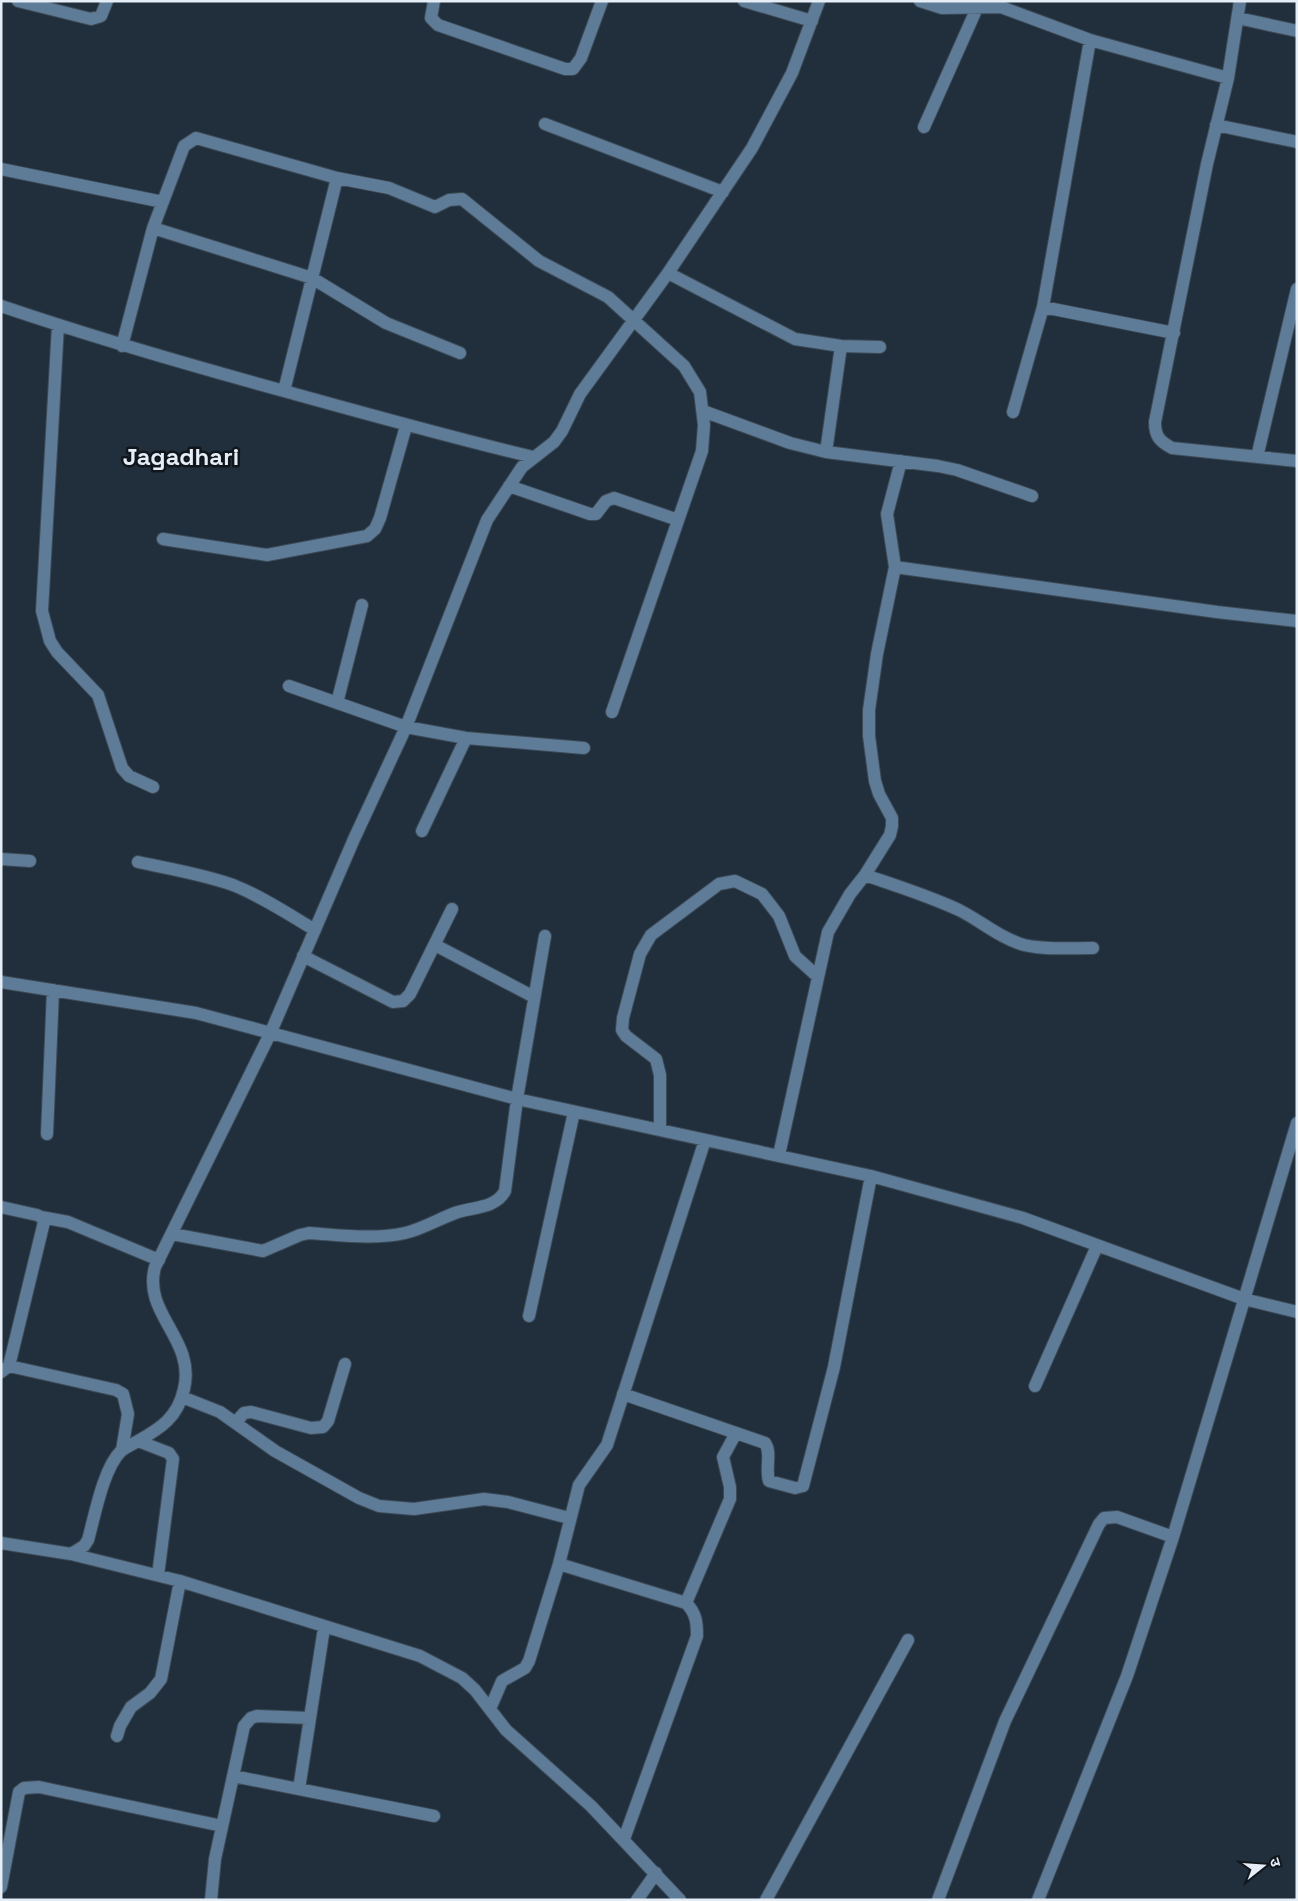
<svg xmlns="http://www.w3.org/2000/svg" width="1298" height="1901" font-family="'Space Grotesk','Noto Sans Devanagari',sans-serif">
<rect width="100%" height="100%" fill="#212f3c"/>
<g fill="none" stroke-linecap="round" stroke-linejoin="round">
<g stroke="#3c4a56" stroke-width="14">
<path id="minor" d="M18 1 91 19 101 16 107 1
M434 1 431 18 438 25 565 69H573L581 58 602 1
M744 1 812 21
M920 1 942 8 1001 7 1090 40 1228 78
M1240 1 1228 78 1207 164 1155 422C1155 436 1159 441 1172 448L1297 461
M1238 18 1297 31
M545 124 723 192
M1216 125 1297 142
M924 127 977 8
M1 169 163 202
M153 228 312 278 386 323 460 353
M668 273 795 339 841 346 880 347
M1 306C95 338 189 365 284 391 367 414 449 437 533 457
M1043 307 1174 333
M58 325 42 611 50 641 57 652 98 695 122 768 129 776 153 787
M122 346 153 228 184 146 196 138 337 178 389 188 435 207 449 200 462 199 539 261 608 297 684 366 700 392 704 425 702 451 612 712
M284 391 337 178
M703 411 790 443 826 452 938 466 957 470 1032 496
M1013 412 1043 307 1090 40
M826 452 841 346
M1257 457 1297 289
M509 486 590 514H596L606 501 614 498 678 520
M163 539 267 555 367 536 375 529 380 518 406 426
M895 567 1217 612 1297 621
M289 686 406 727 466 738 584 748
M337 703 362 605
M422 831 466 738
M1 859 30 861
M138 862C170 869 202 874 233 885 261 896 288 914 315 930
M865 875C897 886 929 896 959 910 981 921 1000 938 1024 945 1046 950 1070 948 1093 948
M435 945 534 997
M303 956 393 1002 403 1001 410 994 452 909
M1 982 196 1013 517 1099 871 1176 1023 1218 1244 1299 1297 1312
M660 1130V1075L656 1059 626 1036 622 1030 623 1018 640 954 651 935 719 884 735 881 762 894 779 916 795 956 817 976
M47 1134 53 990
M779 1155 828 932 850 894 865 875 890 835 892 826V818L879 794 875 781 869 736V710L877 654 895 567 887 514 901 461
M1 1207 37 1215 41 1217 44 1222 9 1366 1 1372
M41 1217 68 1222 159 1260
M172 1234 263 1251 300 1235 309 1233C340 1235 374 1240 405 1233 423 1229 440 1218 458 1212 475 1207 496 1208 505 1191L517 1099 545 936
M529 1316 574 1112
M9 1366 116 1390 123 1394 128 1414 122 1450
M1035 1386 1097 1246
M623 1394 765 1443C772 1453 765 1468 769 1481L795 1488 803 1486 834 1367 871 1176
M182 1397 220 1412 275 1451 359 1498 379 1506 414 1509 484 1499 508 1502 569 1518
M236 1422 244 1413 251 1412 311 1428 323 1427 328 1421 345 1364
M138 1441 169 1453 173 1459 158 1575
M1 1543 71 1554 180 1581 420 1656 462 1678 475 1690 506 1730 591 1806 680 1900
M71 1554 84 1546 88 1540C95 1515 103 1469 121 1451 126 1447 133 1444 138 1441 161 1428 178 1417 184 1389 196 1339 142 1314 155 1267L270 1034 354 839 406 727 487 520 522 467 554 442 562 431 580 394 668 273 752 148 792 73 819 1
M559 1564 686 1603C696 1613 697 1622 697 1636L624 1839
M686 1603 730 1499V1487L723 1457 736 1433
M490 1709 502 1681 525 1668 529 1661 559 1564 579 1485 607 1445 705 1140
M117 1736 120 1726 131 1707 150 1693 161 1679 180 1581
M233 1776 434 1816
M299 1789 324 1628
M1 1887 19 1792 24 1788 39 1787 222 1826
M211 1900 215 1859 244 1726 251 1718 257 1716 309 1718
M637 1900 656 1873
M766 1900 908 1640
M938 1900 1005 1721 1099 1524 1104 1518 1117 1517 1173 1537
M1038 1900 1127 1676 1173 1537 1297 1123"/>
</g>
<use href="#minor" stroke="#5e7b97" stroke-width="12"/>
</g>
<g text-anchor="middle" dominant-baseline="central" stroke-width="5" stroke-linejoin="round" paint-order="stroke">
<g font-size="24" font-weight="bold" fill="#e5edf6" stroke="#10161c">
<text x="181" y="456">Jagadhari</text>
</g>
</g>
<rect width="1298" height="1901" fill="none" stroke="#e5edf6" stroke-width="5"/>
<g transform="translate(1263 1866) rotate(73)" stroke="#10161c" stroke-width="4" paint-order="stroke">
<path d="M0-4L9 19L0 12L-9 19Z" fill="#e5edf6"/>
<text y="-8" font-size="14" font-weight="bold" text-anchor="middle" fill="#e5edf6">उ</text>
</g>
</svg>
